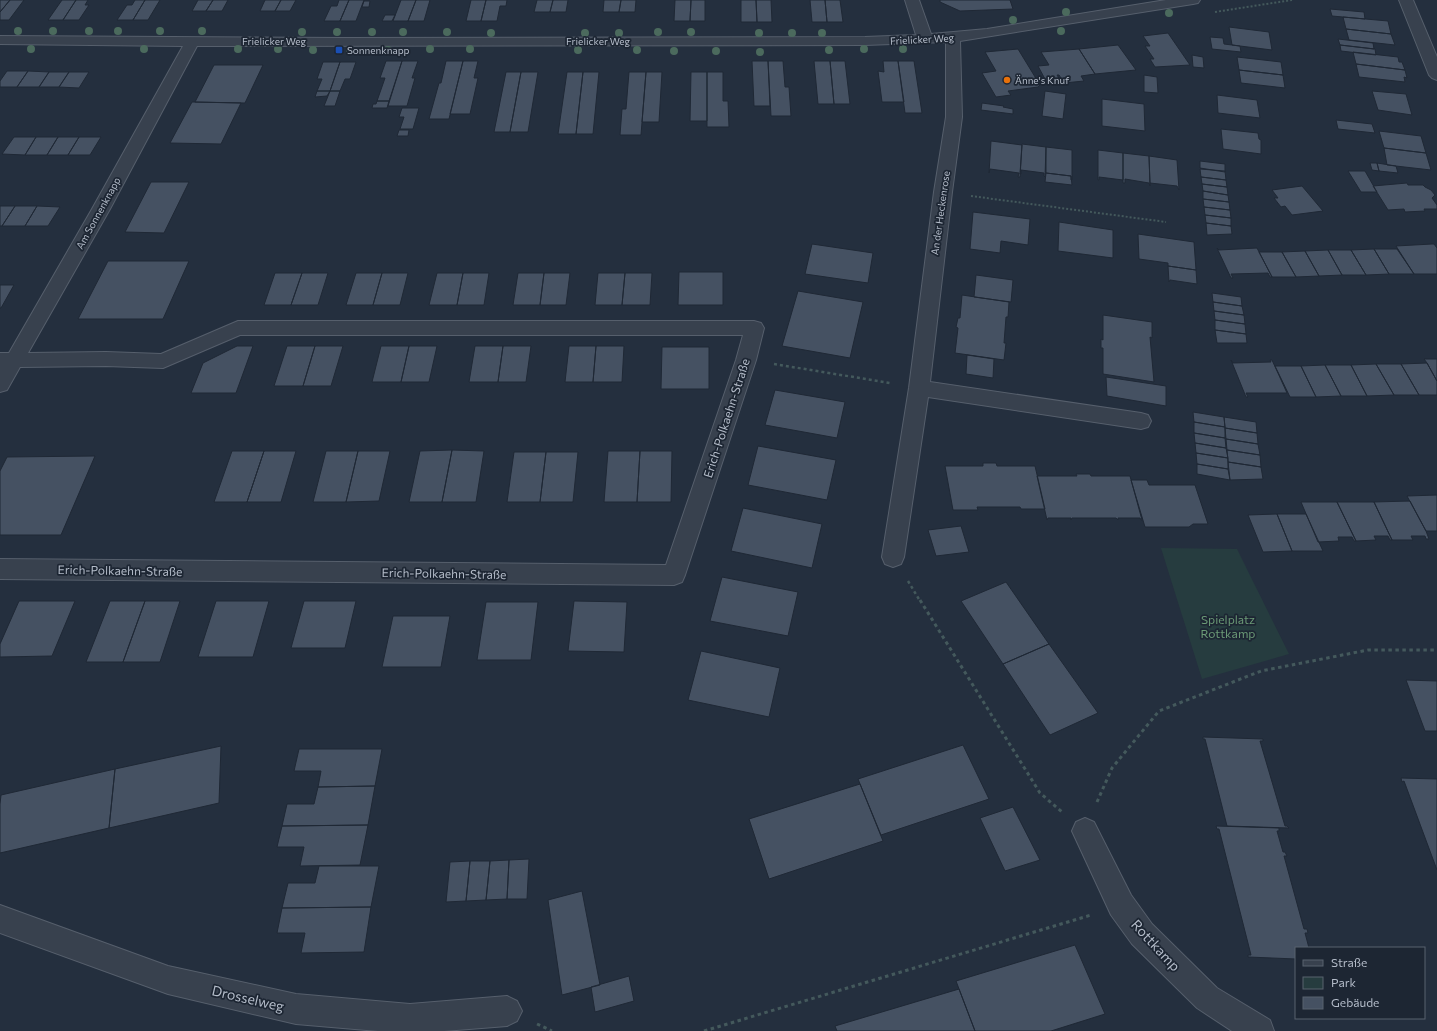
<svg xmlns="http://www.w3.org/2000/svg" width="1437" height="1031" font-family="Commissioner,sans-serif">
<rect width="100%" height="100%" fill="#242f3e"/>
<path fill="#263c3f" d="M1161 548 1237 549 1289 654 1202 679Z"/>
<path fill="#455162" stroke="#1f2835" d="M0 0H10L0 12Z
M10 0H24L9 20H0V12Z
M62 0H76L63 20H48Z
M76 0H88L85 5H89L79 20H63Z
M135 0H145L133 20H117L127 5H132Z
M145 0H160L148 20H133Z
M198 0H213L206 11H192Z
M213 0H228L222 11H206Z
M265 0H281L275 11H260Z
M281 0H296L290 11H275Z
M339 0H349L340 21H324L331 6H337Z
M349 0H364L356 21H340Z
M401 0H416L408 21H393Z
M416 0H430L424 21H408Z
M471 0H486L481 21H466Z
M486 0H507L506 6H500L497 21H481Z
M537 0H553L550 12H534Z
M553 0H568L566 12H550Z
M604 0H621L619 12H603Z
M621 0H636L635 12H619Z
M675 0H691L690 21H674Z
M691 0H705V21H690Z
M741 0H756L757 22H741Z
M756 0H771L772 22H757Z
M810 0H825L827 22H812Z
M825 0H840L843 22H827Z
M940 0H1010L1013 9 960 11 940 2Z
M364 1H370L369 7H362Z
M1330 9 1364 12 1365 19 1332 16Z
M385 15H395L392 21H382Z
M1343 17 1388 21 1391 34 1346 29Z
M1229 27 1269 32 1272 50 1232 45Z
M1346 29 1391 34 1395 45 1349 40Z
M1168 33 1190 65 1155 67 1150 59H1154L1145 46H1150L1143 36Z
M1210 37 1223 38 1224 44 1240 46 1241 52 1212 49Z
M1338 39 1373 43 1374 49 1340 45Z
M1118 45 1136 70 1095 74 1079 49Z
M1340 45 1375 49 1376 55 1341 51Z
M1018 49 1040 85 1038 87 1008 91 1011 95 996 97 982 73 996 71 985 52Z
M1079 49 1095 74 1081 76 1084 81 1064 83 1059 75H1057L1060 80 1046 81 1038 66 1049 65 1041 52Z
M1353 52 1398 57 1399 62H1402L1405 70 1356 64Z
M1192 55 1203 57 1204 68 1193 67Z
M1237 57 1281 62 1283 75 1239 70Z
M386 61H402L389 101H377L385 78H380Z
M402 61H418L412 78H415L407 106H388Z
M446 61H463L449 119H429L439 83H441Z
M463 61H478L474 78H478L470 114H450Z
M752 61H768L770 106H754Z
M768 61H783L785 87H789L791 116H771Z
M814 61H830L834 104H818Z
M830 61H845L850 104H834Z
M883 61H898L904 102H882L878 71 884 72Z
M898 61H914L922 113H905Z
M323 62H340L330 91H317L322 79H317Z
M340 62H356L350 79H345L340 91H330Z
M1356 64 1405 70 1407 78 1404 77 1405 82 1359 77Z
M214 65H263L245 103 195 102Z
M1239 70 1283 75 1285 88 1241 83Z
M7 71H28L17 87H0V81Z
M28 71 49 72 39 87H17Z
M49 72H69L59 87H39Z
M69 72H89L79 88 59 87Z
M506 72H521L510 132H494Z
M521 72H538L528 132H510Z
M567 72H583L576 134H558Z
M583 72H599L593 134H576Z
M629 72H646L641 135H620L622 109H626Z
M646 72H662L659 122H642Z
M691 72H707V121H690Z
M707 72H723V101H728L729 127H707Z
M1144 75 1157 77 1158 93 1144 92Z
M317 91H330L327 96 315 97Z
M330 91H340L335 106H324Z
M1045 91 1066 94 1063 119 1042 116Z
M1372 91 1406 94 1412 115 1378 110Z
M1217 95 1257 100 1260 118 1218 113Z
M1102 99 1144 104 1145 131 1102 126Z
M377 101H389L387 108H372L373 104H376Z
M192 102 241 103 221 144 170 143Z
M982 103 1004 106 1003 107 1013 109V114L981 110Z
M402 108H419L413 129H400L404 117H399Z
M1336 120 1372 124 1375 133 1338 129Z
M1221 129 1258 133 1259 139 1261 140V154L1223 149Z
M399 130H409L408 136H397Z
M1379 131 1421 136 1426 153 1384 148Z
M14 137H36L25 155 2 154Z
M36 137H58L47 155H25Z
M58 137H79L68 155H47Z
M79 137H101L90 155H68Z
M991 141 1022 145 1020 177H1018L1019 173 990 169 989 173Z
M1022 144 1046 147 1045 177 1044 176V173L1021 170V174H1020Z
M1046 147 1072 150V180H1071V176L1046 173Z
M1384 148 1426 153 1431 170 1387 165Z
M1098 150 1123 153V180L1099 177V180H1098Z
M1123 153 1149 156 1150 186 1149 183 1125 179V183H1123Z
M1149 156 1177 160 1179 190 1177 186 1150 183Z
M1200 161 1225 164V172L1200 168Z
M1370 163H1377L1379 171 1372 170Z
M1377 163 1396 166 1398 173 1379 171Z
M1200 169 1225 171 1226 180 1201 177Z
M1348 171H1365L1377 192H1361Z
M1046 173 1071 176 1072 185 1045 182Z
M1201 177 1226 180 1227 187 1202 184Z
M151 182H189L164 233 125 232Z
M1407 183 1408 185H1423L1425 187 1431 190 1435 195 1432 198 1437 205V209H1424L1425 211 1405 212 1404 209 1388 210 1373 186Z
M1202 184 1227 187 1228 195 1203 191Z
M1302 186 1323 211 1292 215 1285 206 1281 207 1274 198H1278L1272 190Z
M1203 191 1228 195 1229 202 1203 199Z
M1203 199 1229 202 1230 210 1204 207Z
M0 206H15L2 226H0Z
M15 206H37L25 226H2Z
M37 206 60 207 48 226H25Z
M1204 207 1230 210 1231 218 1205 215Z
M973 212 1030 219 1028 245 1001 241 1000 253 970 249Z
M1205 215 1231 218V226L1206 223Z
M1059 222 1113 230V258L1058 251Z
M1206 223 1231 226 1232 234 1207 235Z
M1138 234 1194 242 1196 270 1168 266V263L1139 259Z
M812 244 873 253 868 283 805 274Z
M1432 244H1434L1437 248V274H1414L1396 246Z
M1217 248 1219 250 1257 248 1272 277H1270L1268 273 1231 274 1233 278H1231Z
M1374 249H1397L1414 274H1389Z
M1374 249 1389 274 1366 275 1351 250Z
M1328 250 1342 275 1319 276 1305 251Z
M1328 250H1351L1366 275H1342Z
M1305 251 1319 276 1296 277 1282 252Z
M1259 252H1282L1296 277H1272Z
M108 261H189L163 319H78Z
M1168 266 1196 270 1197 284 1170 280 1169 282Z
M679 272H723V305H678Z
M275 273H302L291 305H264Z
M302 273H328L318 305H291Z
M356 273H382L373 305H346Z
M382 273H408L400 305H373Z
M437 273H463L457 305H429Z
M463 273H489L484 305H457Z
M518 273H544L540 305H513Z
M544 273H570L566 305H540Z
M598 273H625L622 305H595Z
M625 273H652L650 305H622Z
M976 275 1013 280 1011 302 974 297Z
M0 285H14L1 308H0Z
M798 291 863 302 850 358 782 346Z
M1212 293 1241 297 1242 306 1213 302Z
M962 295 1009 302 1008 317H1006L1004 343H1006L1004 360 955 353 958 328 956 327 958 318H960Z
M1213 302 1242 306 1244 315 1214 311Z
M1214 311 1244 315 1245 324 1215 320Z
M1103 315 1152 322V338L1150 337 1154 382 1103 374V348H1101V339L1103 340Z
M1215 320 1245 324 1246 334 1215 330Z
M1215 330 1246 334 1247 343H1217Z
M237 346H253L236 393H191L203 363Z
M287 346H315L303 386H274Z
M315 346H343L331 386H303Z
M381 346H409L401 382H372Z
M409 346H437L429 382H401Z
M475 346H503L498 382H469Z
M503 346H531L526 382H498Z
M569 346H596L593 382H565Z
M596 346H624L622 382H593Z
M662 347H709V389H661Z
M967 355 994 359 993 378 966 374Z
M1424 359H1437V381L1427 363Z
M1231 360 1233 363 1271 362 1270 360H1272L1287 393H1246L1248 397H1246Z
M1427 363 1437 381V395H1419L1401 364Z
M1376 364 1394 395 1367 396 1351 365Z
M1376 364H1401L1419 395H1394Z
M1325 365 1341 396 1316 397 1301 366Z
M1325 365H1351L1367 396H1341Z
M1275 366H1301L1316 397H1290Z
M1106 377 1166 386V406L1107 396Z
M775 390 845 402 837 438 765 425Z
M1193 412 1224 417 1225 427 1194 422Z
M1224 417 1256 422 1257 433 1225 428Z
M1194 422 1225 427V438L1194 433Z
M1225 428 1257 433 1258 444 1226 439Z
M1194 433 1225 438 1226 448 1195 443Z
M1226 439 1258 444 1260 455 1227 450Z
M1195 443 1226 448 1228 458 1196 453Z
M758 446 836 460 827 500 748 485Z
M452 450 442 502H409L420 451Z
M452 450 484 451 476 502H442Z
M1227 450 1260 455 1261 467 1228 462Z
M232 451H264L247 502H214Z
M264 451H296L281 502H247Z
M326 451H358L346 502H313Z
M358 451H390L379 501 346 502Z
M608 451H640L637 502H604Z
M640 451H672L671 502H637Z
M514 452H546L540 502H507Z
M546 452H578L573 502H540Z
M1196 453 1228 458V469L1197 464Z
M95 456 61 535H0V471L7 457Z
M1228 462 1261 467 1263 479 1230 480Z
M983 463H996L997 466H1035L1045 509H1021L1020 507H977L978 510H953L945 466H983Z
M1197 464 1228 469 1230 480 1197 474Z
M1076 474H1090L1091 476H1130L1142 520H1141L1140 518H1118V520L1116 518H1072L1071 520V518H1048L1047 520 1037 476H1077Z
M1131 480H1147L1149 485H1195L1208 524H1193L1189 527H1145Z
M1437 495V531H1426L1407 496Z
M1410 501 1426 531 1429 539H1426L1425 536H1411L1413 540H1392L1374 502Z
M1301 502H1337L1356 541H1354L1352 537H1338L1339 541 1318 542Z
M1337 502H1374L1392 540H1390L1388 536H1374L1376 540 1356 541Z
M743 508 822 524 812 568 731 551Z
M1277 514H1306L1323 551H1292Z
M1277 514 1292 551 1263 552 1248 515Z
M961 526 969 552 936 556 928 530Z
M722 577 798 592 788 636 710 621Z
M1006 582 1049 644 1003 664 961 601Z
M19 601H75L52 656 0 657V644Z
M110 601H145L123 662H86Z
M145 601H180L160 662H123Z
M216 601H269L253 657H198Z
M304 601H356L345 648H291Z
M574 601 627 602 624 652 568 651Z
M486 602H538L531 660H477Z
M393 616H450L441 667H382Z
M1049 644 1098 713 1050 735 1003 664Z
M701 651 780 668 769 717 688 700Z
M1406 680 1437 681V731H1425Z
M1203 737 1263 739V741H1260L1285 826H1287L1289 828 1227 826 1205 739H1203Z
M963 745 989 799 881 835 858 779Z
M221 746 219 803 109 828 115 769Z
M299 749H382L375 786 318 787 321 771H294Z
M115 769 109 828 0 853V804L1 795Z
M1401 778 1437 779V870L1404 781 1402 782Z
M860 784 883 841 769 879 749 819Z
M375 786 368 825 282 826 287 804H314L318 787Z
M1013 807 1040 860 1005 871 980 818Z
M368 825 360 865 300 866 304 847H277L282 826Z
M1216 826 1279 828V831H1277L1283 852H1285L1287 856H1284L1304 929H1307L1308 933H1305L1309 948H1296V959L1248 957V955H1251L1219 829H1217Z
M529 859 527 899H507L509 860Z
M509 860 507 899 486 900 490 861Z
M470 861H490L486 900 466 901Z
M470 861 466 901 446 902 450 862Z
M319 866H379L371 907 282 908 288 883H315Z
M582 891 600 985 562 995 548 900Z
M371 907 364 952 301 953 305 933H277L282 908Z
M1075 945 1105 1014 1051 1031H975L956 981Z
M629 976 634 1001 595 1012 591 987Z
M959 989 975 1031H837L835 1026Z"/>
<g fill="none" stroke-linecap="round" stroke-linejoin="round">
<g stroke="#565f6c" stroke-width="2">
<path id="minor" d="M905 0H919L931 34 987 29 1166 0H1200L1198 3 1193 4 960 41 962 117 952 192 930 382 1141 413 1148 415 1151 421 1148 427 1141 429 928 397 904 557 901 564 893 567 885 564 882 557 909 388 934 192 946 117V42L865 45 197 46 110 209 28 353 106 352 161 354 238 321H754L761 323 764 328 756 360 685 575 682 582 674 585 0 579V559L666 565 736 360 743 335H240L163 368 106 366 20 367 7 390 0 392V353H9L92 209 183 46 0 44V36L343 38 865 37 916 35Z
M1399 0H1413L1437 57V80L1432 78 1429 75Z
M1085 818 1094 822 1131 895 1152 924 1217 988 1270 1020 1274 1031H1232L1197 1008 1132 944 1111 915 1072 831 1076 822Z
M0 905 168 966 296 994 410 1004 507 996 517 1001 522 1011 517 1021 507 1026 444 1031H378L296 1024 168 994 0 933Z"/>
</g>
<path stroke="#44595c" stroke-width="2" stroke-dasharray="2 2" stroke-linecap="butt" d="M1215 12 1292 0
M971 196 1166 222"/>
<path stroke="#44595c" stroke-width="2.5" stroke-dasharray="3 3" stroke-linecap="butt" d="M774 364 890 383
M908 581 920 601"/>
<path stroke="#44595c" stroke-width="3" stroke-dasharray="3.5 3.5" stroke-linecap="butt" d="M920 600 1040 793 1062 812
M1097 802 1112 768 1159 711 1261 671 1368 650H1437
M537 1024 552 1031
M704 1031 1091 915"/>
<use href="#minor" fill="#38414e" fill-rule="evenodd"/>
</g>
<g fill="#4b6a5d">
<circle cx="1066" cy="12" r="4"/>
<circle cx="1169" cy="13" r="4"/>
<circle cx="1013" cy="20" r="4"/>
<circle cx="18" cy="31" r="4"/>
<circle cx="53" cy="31" r="4"/>
<circle cx="89" cy="31" r="4"/>
<circle cx="118" cy="31" r="4"/>
<circle cx="160" cy="31" r="4"/>
<circle cx="202" cy="31" r="4"/>
<circle cx="1061" cy="31" r="4"/>
<circle cx="302" cy="32" r="4"/>
<circle cx="337" cy="32" r="4"/>
<circle cx="372" cy="32" r="4"/>
<circle cx="403" cy="32" r="4"/>
<circle cx="447" cy="32" r="4"/>
<circle cx="658" cy="32" r="4"/>
<circle cx="691" cy="32" r="4"/>
<circle cx="491" cy="33" r="4"/>
<circle cx="585" cy="33" r="4"/>
<circle cx="619" cy="33" r="4"/>
<circle cx="759" cy="33" r="4"/>
<circle cx="792" cy="33" r="4"/>
<circle cx="822" cy="33" r="4"/>
<circle cx="31" cy="49" r="4"/>
<circle cx="144" cy="49" r="4"/>
<circle cx="238" cy="49" r="4"/>
<circle cx="278" cy="49" r="4"/>
<circle cx="430" cy="49" r="4"/>
<circle cx="470" cy="49" r="4"/>
<circle cx="864" cy="49" r="4"/>
<circle cx="903" cy="49" r="4"/>
<circle cx="313" cy="50" r="4"/>
<circle cx="350" cy="50" r="4"/>
<circle cx="388" cy="50" r="4"/>
<circle cx="578" cy="50" r="4"/>
<circle cx="637" cy="50" r="4"/>
<circle cx="829" cy="50" r="4"/>
<circle cx="674" cy="51" r="4"/>
<circle cx="716" cy="51" r="4"/>
<circle cx="760" cy="52" r="4"/>
</g>
<rect fill="#1a4fb4" stroke="#1d2633" stroke-width="1.5" x="335" y="46" width="8" height="8" rx="2"/>
<circle fill="#e8710a" stroke="#1d2633" stroke-width="1.5" cx="1007" cy="80" r="4"/>
<g text-anchor="middle" dominant-baseline="central" stroke-width="3.5" stroke-linejoin="round" paint-order="stroke">
<g font-size="10" fill="#b4bcc9" stroke="#1d2633">
<text transform="translate(922 39) rotate(-3)">Frielicker Weg</text>
<text x="274" y="41">Frielicker Weg</text>
<text x="598" y="41">Frielicker Weg</text>
<text transform="translate(98 213) rotate(-61)">Am Sonnenknapp</text>
<text transform="translate(940 213) rotate(-82)">An der Heckenrose</text>
</g>
<g font-size="10" fill="#b4bcc9" stroke="#1d2633" text-anchor="start">
<text x="347" y="50">Sonnenknapp</text>
<text x="1015" y="80">Änne's Knuf</text>
</g>
<g font-size="12" fill="#b4bcc9" stroke="#1d2633">
<text transform="translate(726 418) rotate(-72)">Erich-Polkaehn-Straße</text>
<text transform="translate(120 570) rotate(1)">Erich-Polkaehn-Straße</text>
<text transform="translate(444 573) rotate(1)">Erich-Polkaehn-Straße</text>
</g>
<g font-size="12" fill="#6b9a76" stroke="#1d2633">
<text x="1228" y="619">Spielplatz<tspan x="1228" dy="14">Rottkamp</tspan></text>
</g>
<g font-size="14" fill="#b4bcc9" stroke="#1d2633">
<text transform="translate(1156 945) rotate(47)">Rottkamp</text>
<text transform="translate(248 998) rotate(13)">Drosselweg</text>
</g>
</g>
<rect x="1295" y="947" width="130" height="72" fill="#1d2633" stroke="#59626f"/>
<rect x="1303" y="960" width="20" height="6" fill="#38414e" stroke="#59626f"/>
<text x="1331" y="967" font-size="12" fill="#b4bcc9">Straße</text>
<rect x="1303" y="977" width="20" height="12" fill="#263c3f" stroke="#59626f"/>
<text x="1331" y="987" font-size="12" fill="#b4bcc9">Park</text>
<rect x="1303" y="997" width="20" height="12" fill="#455162" stroke="#59626f"/>
<text x="1331" y="1007" font-size="12" fill="#b4bcc9">Gebäude</text>
</svg>
